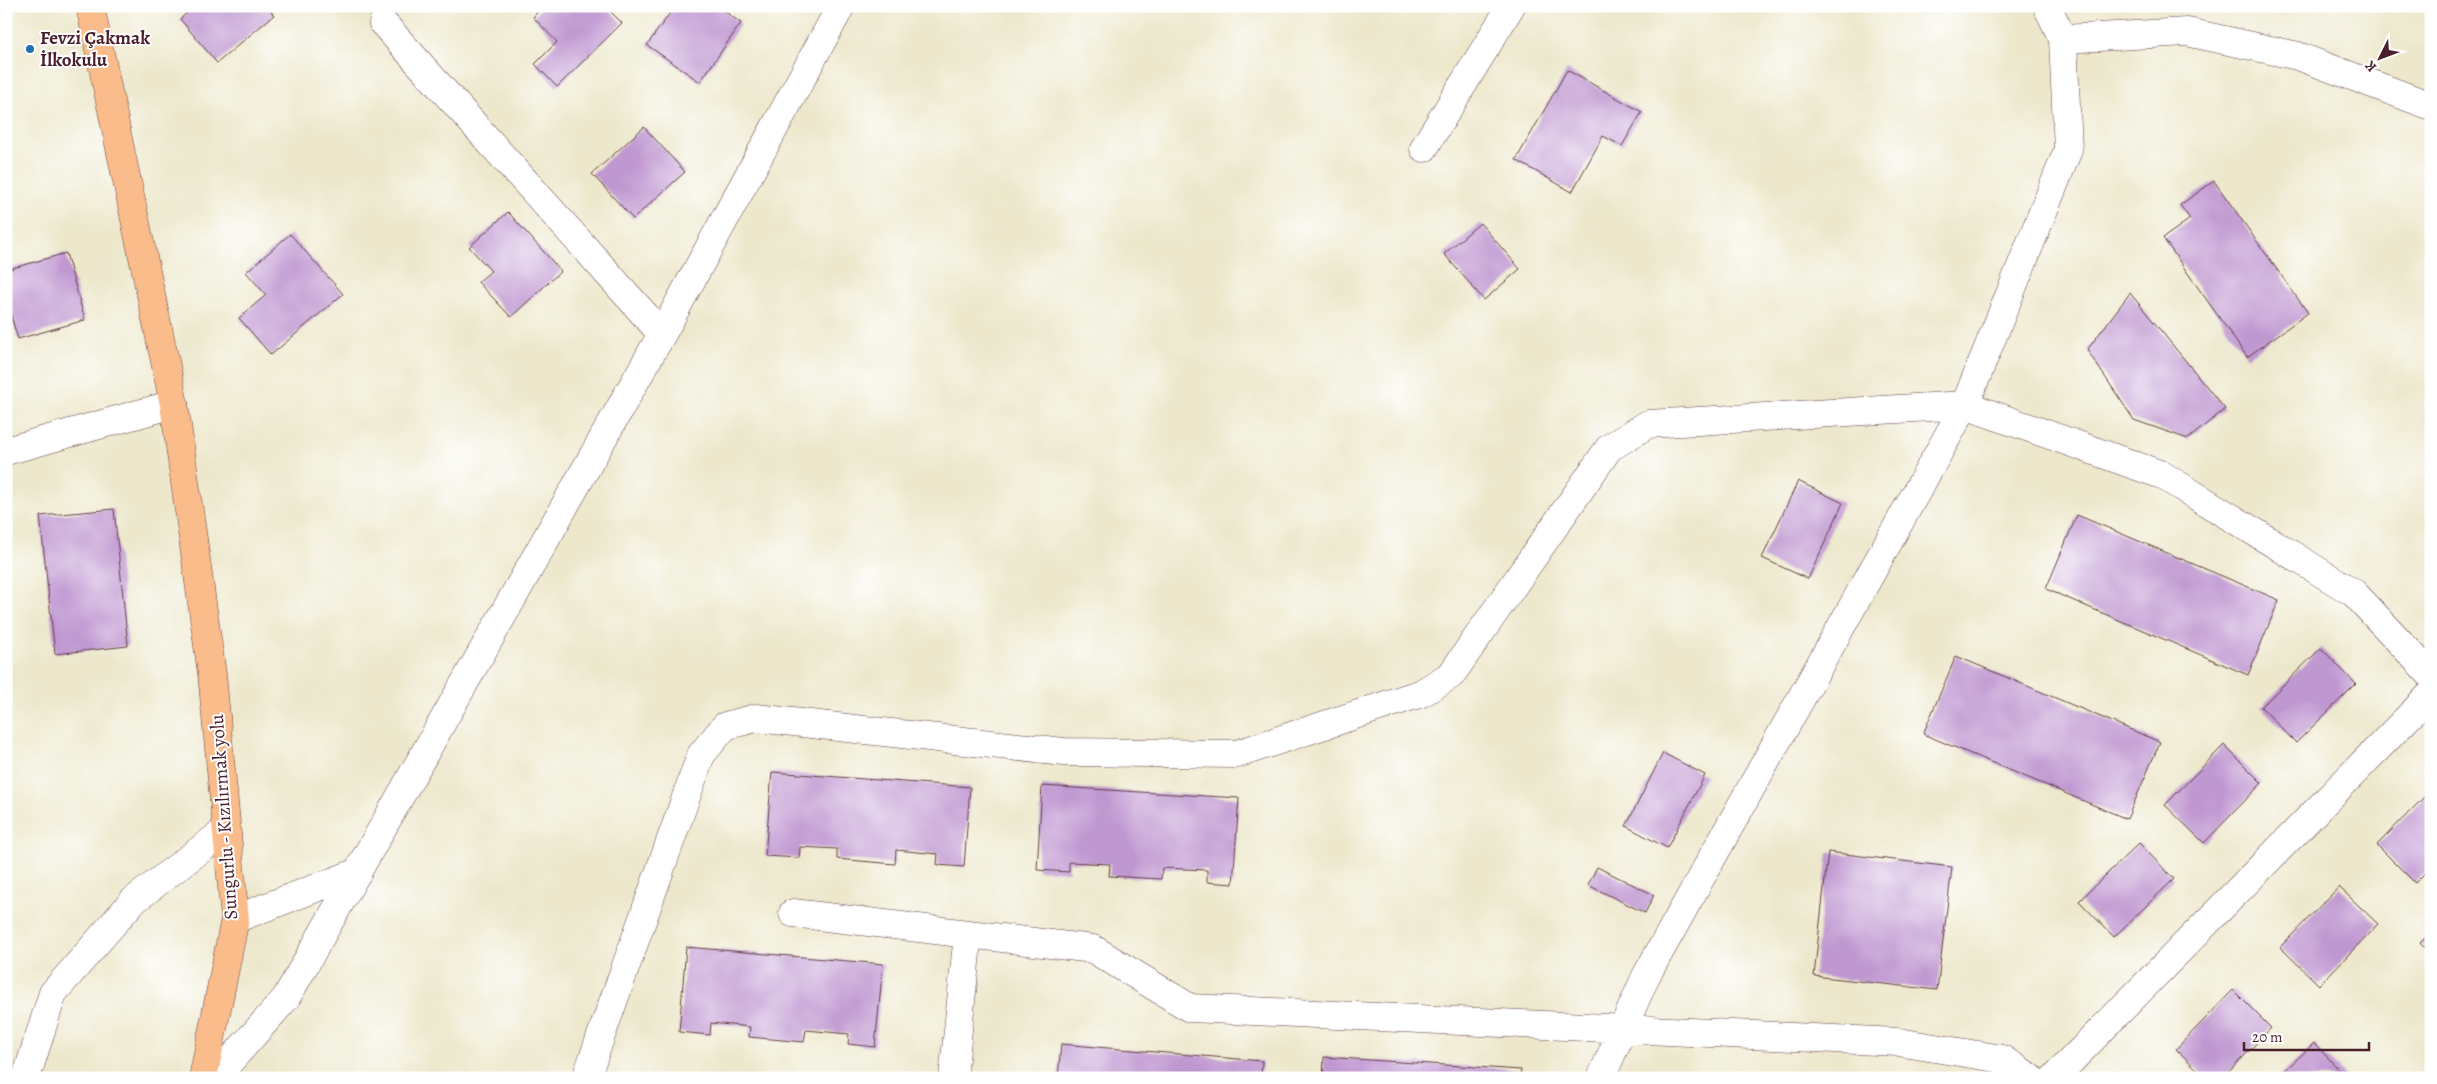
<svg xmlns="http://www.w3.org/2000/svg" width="2437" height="1084" font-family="Alegreya,serif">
<rect width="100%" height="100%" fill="#fff"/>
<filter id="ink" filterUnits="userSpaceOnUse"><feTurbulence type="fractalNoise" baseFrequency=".02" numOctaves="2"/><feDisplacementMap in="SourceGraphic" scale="10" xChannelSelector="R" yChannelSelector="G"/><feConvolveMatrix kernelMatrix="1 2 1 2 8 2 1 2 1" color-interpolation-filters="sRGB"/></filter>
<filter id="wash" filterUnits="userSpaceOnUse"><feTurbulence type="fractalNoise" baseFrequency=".0096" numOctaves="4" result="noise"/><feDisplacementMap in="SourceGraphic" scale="20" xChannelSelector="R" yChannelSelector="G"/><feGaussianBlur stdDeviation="1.12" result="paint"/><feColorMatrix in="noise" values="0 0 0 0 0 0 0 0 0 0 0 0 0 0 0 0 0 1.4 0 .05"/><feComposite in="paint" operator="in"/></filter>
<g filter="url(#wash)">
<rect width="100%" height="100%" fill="#ede8cc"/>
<g id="blocks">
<path fill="#c098d1" d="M195 6H266L274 15 217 63 180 19Z
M543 6H605L622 23 557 87 535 64 557 42 533 17Z
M675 6H717L741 23 700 82 647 45Z
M1567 70 1642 112 1622 146 1603 136 1572 192 1516 160Z
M644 127 685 172 633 219 592 174Z
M2214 181 2308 313 2247 357 2163 238 2190 219 2180 205Z
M508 212 561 271 511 317 478 282 491 271 469 247Z
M1480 223 1520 269 1484 300 1444 254Z
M290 234 343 294 271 355 239 318 266 295 246 272Z
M66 253 85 320 18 339 6 300V270Z
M2130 293 2225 409 2188 439 2134 420 2087 350Z
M1798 481 1843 503 1808 579 1762 558Z
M114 509 128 646 55 654 40 516Z
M2077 515 2279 600 2248 675 2046 589Z
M2321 648 2356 684 2296 743 2261 707Z
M1956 656 2160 742 2127 819 1923 734Z
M2224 745 2262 783 2204 843 2165 805Z
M1663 753 1705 775 1667 848 1626 826Z
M772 772 970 787 964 867 937 865 938 854 896 850 895 864 837 859V849L800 847 799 858 765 856Z
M1042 786 1239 798 1233 884 1207 882V870L1162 868 1161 879 1109 876 1110 864 1069 862V872L1037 870Z
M2431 790V867L2415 883 2377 845Z
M2139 843 2174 879 2114 937 2079 901Z
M1828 852 1952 867 1937 990 1814 976Z
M1597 867 1654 895 1645 913 1588 885Z
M2339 887 2378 924 2319 985 2280 947Z
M2431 933V955L2420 943Z
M686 947 883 964 875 1047 848 1044 849 1034 806 1030 804 1042 749 1037 750 1027 711 1023 710 1035 679 1032Z
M2233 990 2271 1028 2223 1078H2206L2176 1049Z
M2314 1043 2347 1078H2277Z
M1061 1044 1262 1061 1261 1078H1058Z
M1324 1057 1521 1070 1520 1078H1323Z"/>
</g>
</g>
<g filter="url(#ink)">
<use href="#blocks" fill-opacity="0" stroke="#623d43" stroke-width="1"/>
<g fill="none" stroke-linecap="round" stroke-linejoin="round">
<g stroke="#623d43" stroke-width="29">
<path id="minor" d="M383 23 662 334
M2063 39 2187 32 2298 56 2431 106
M1424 148 1511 6
M6 451 174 404
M793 913 1093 949 1190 1008 1898 1042 2002 1059 2031 1078
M235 919 358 872
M26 1078 53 993 133 901 226 830
M215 1078 286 998 662 334 841 6
M586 1078 701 755 725 726 756 718 1064 752 1237 754 1422 693 1451 675 1609 448 1648 424 1965 405 2162 475 2354 593 2431 675
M953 1078 968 934
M1601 1078 1646 976 1965 405 2068 150 2063 39 2047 6
M2054 1078 2431 694"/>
</g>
<g stroke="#623d43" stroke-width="29">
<path id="major" d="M90 6 174 404 212 674 235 919 203 1078"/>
</g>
<use href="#minor" stroke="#fff" stroke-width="28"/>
<use href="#major" stroke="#fabc8b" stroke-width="28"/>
</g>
</g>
<circle fill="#1f6fb2" stroke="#fff" stroke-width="2" cx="30" cy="49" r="5"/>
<g text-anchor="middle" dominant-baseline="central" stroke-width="4" stroke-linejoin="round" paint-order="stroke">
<g font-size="19" font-weight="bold" fill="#4a1f2b" stroke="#fff" text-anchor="start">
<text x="40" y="38">Fevzi Çakmak<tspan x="40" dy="22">İlkokulu</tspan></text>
</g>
<g font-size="19" fill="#4a1f2b" stroke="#fff">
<text transform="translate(224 817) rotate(-94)">Sungurlu - Kızılırmak yolu</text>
</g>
</g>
<rect width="2437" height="1084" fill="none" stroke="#fff" stroke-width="25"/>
<g transform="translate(2380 58) rotate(228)" stroke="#ffffff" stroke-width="4" paint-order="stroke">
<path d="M0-4L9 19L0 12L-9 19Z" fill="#4a1f2b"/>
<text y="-8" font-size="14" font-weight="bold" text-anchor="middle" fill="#4a1f2b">K</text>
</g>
<path d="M2244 1042v8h125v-8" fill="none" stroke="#4a1f2b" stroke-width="2.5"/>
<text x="2252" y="1042" font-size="15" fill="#4a1f2b" stroke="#ffffff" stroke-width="4" paint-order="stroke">20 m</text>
</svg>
